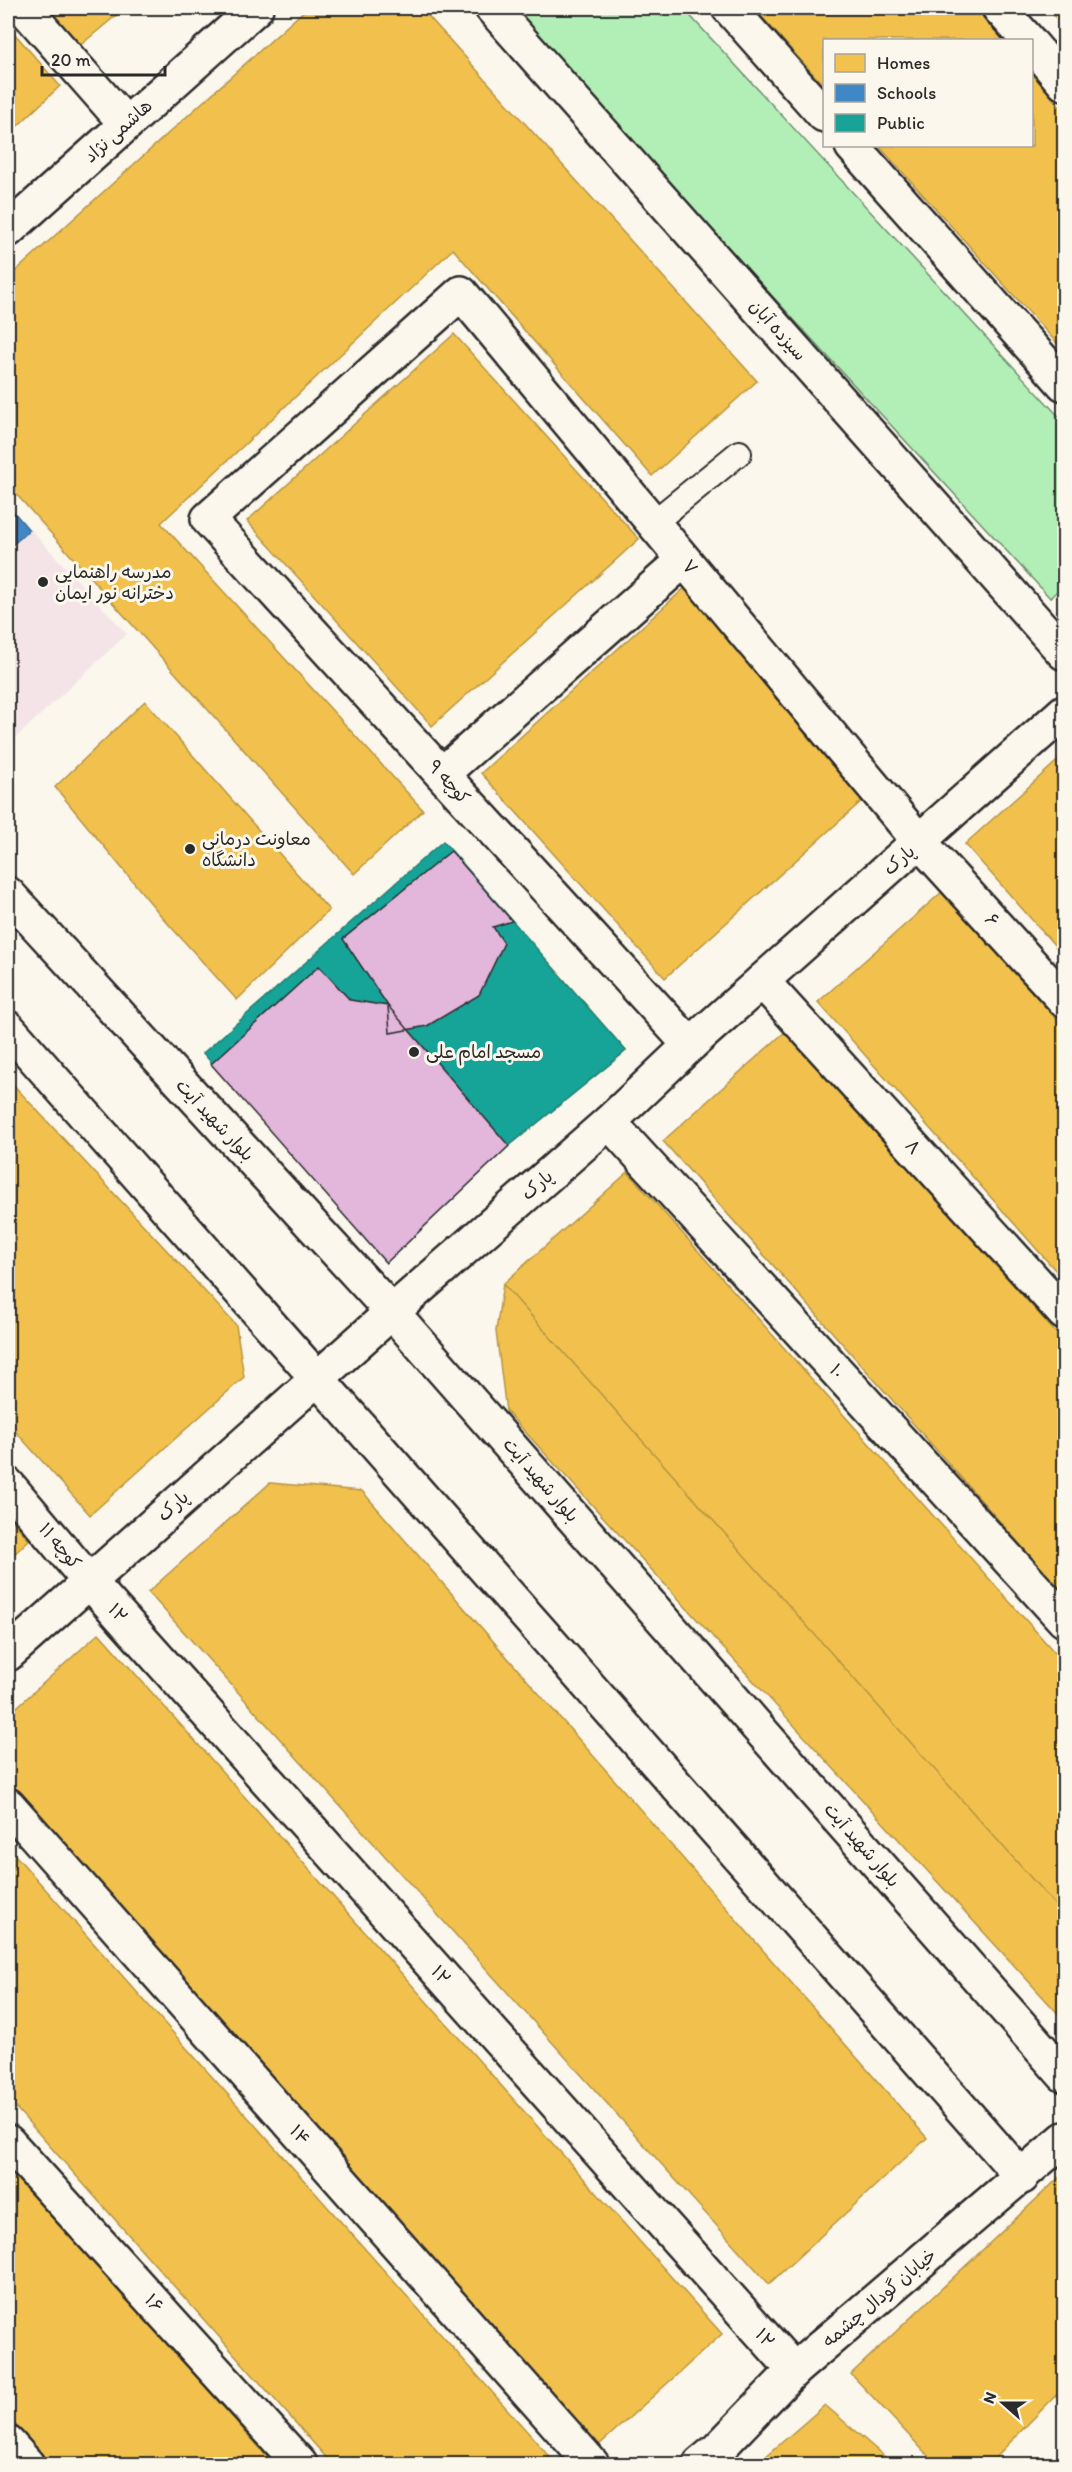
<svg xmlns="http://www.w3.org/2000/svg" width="1072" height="2472" font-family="Itim,'Playpen Sans Arabic',sans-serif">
<rect width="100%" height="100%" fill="#fbf7ec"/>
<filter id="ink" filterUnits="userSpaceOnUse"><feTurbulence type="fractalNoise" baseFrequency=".0167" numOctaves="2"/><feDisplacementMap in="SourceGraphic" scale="12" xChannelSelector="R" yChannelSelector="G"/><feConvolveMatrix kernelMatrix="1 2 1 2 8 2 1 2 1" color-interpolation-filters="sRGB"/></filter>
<g filter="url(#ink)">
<path fill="#f4e4e7" d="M8 505 127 634 8 745Z"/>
<path fill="#b2efb6" stroke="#6e8d70" stroke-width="1.5" d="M507 8H683L1064 422V584L1050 598Z"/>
<path fill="#f2c14e" stroke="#b69444" stroke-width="1.5" d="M42 8H125L77 48Z
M307 8H421L757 381 652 476 453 249 161 523 423 810 354 874 8 485V278Z
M754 8H975L1004 40H824V86Z
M1047 8H1064V27Z
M8 26 60 86 8 135Z
M1032 73 1064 112V351L879 146H1032Z
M454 334 639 539 432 726 247 521Z
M688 585 873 791 665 978 481 773Z
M145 701 329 910 237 1000 163 918 55 787Z
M1064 755V956L965 844Z
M943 891 1064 1028V1280L818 1002Z
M546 959 626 1051 509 1146 435 1048Z
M787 1030 1064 1342V1594L663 1141Z
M8 1079 236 1325 244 1377 90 1515 8 1423Z
M628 1172 1064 1663V1915L503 1284Z
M503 1284 1064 1915V2020L506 1411 496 1331Z
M270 1483 362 1491 927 2138 769 2284 148 1592Z
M8 1515 29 1540 8 1560Z
M99 1633 722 2334 598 2446 8 1782V1715Z
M8 1847 556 2464H332L8 2099Z
M8 2164 274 2464H50L8 2416Z
M1064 2173V2387L989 2464H936L851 2374Z
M825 2405 893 2464H757Z"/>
<path fill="#3f88c5" stroke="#396c97" stroke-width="1.5" d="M8 505 29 530 8 549Z"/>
<path fill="#17a398" stroke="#1d7f77" stroke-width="1.5" d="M443 841 626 1051 509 1146 386 1263 203 1053Z"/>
<path fill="#e3b7dc" stroke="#2b2b2b" stroke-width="1.5" d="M451 851 512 921 493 927 504 943 479 995 427 1026 390 1033 388 1006 343 939Z
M319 966 350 1000 388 1006 509 1146 386 1263 211 1064Z"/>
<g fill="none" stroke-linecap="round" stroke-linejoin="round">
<g stroke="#2b2b2b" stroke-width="28">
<path id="service" d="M653 523 739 453"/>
</g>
<g stroke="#2b2b2b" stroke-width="38">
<path id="minor" d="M24 8 126 124
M999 8 1028 40
M1032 45 1064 83
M442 774 684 560
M762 981 1064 1313
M690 1045 208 519 461 293 919 841 1064 1000
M609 1122 1064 1620
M8 1485 89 1581 794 2370
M8 1805 592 2464
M8 2142 300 2464
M8 2443 27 2464"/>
</g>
<g stroke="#2b2b2b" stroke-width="38">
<path id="tertiary" d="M8 894 392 1312 1064 2075
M8 1028 1022 2177"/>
</g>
<g stroke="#2b2b2b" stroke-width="38">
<path id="secondary" d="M492 8 1064 653
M729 8 824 115
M852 146 1064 384
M8 230 256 8
M8 1654 392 1312 609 1122 690 1045 1064 712
M700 2464 718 2449 794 2370 1064 2139"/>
</g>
<use href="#service" stroke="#fbf7ec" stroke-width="24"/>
<use href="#minor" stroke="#fbf7ec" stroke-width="33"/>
<use href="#tertiary" stroke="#fbf7ec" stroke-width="33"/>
<use href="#secondary" stroke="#fbf7ec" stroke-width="33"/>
</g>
</g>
<g fill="#2b2b2b" stroke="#fbf7ec" stroke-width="2">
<circle cx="43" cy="582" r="6"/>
<circle cx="190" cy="849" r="6"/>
<circle cx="414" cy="1052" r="6"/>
</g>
<g text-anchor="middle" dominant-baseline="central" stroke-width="6" stroke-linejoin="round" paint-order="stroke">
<g font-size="18" fill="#2b2b2b" stroke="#fbf7ec">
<text transform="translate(118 131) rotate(-42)">هاشمی نژاد</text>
<text transform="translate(778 330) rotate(48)">سیزده آبان</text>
<text transform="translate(690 567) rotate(50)">۷</text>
<text transform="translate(449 782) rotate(48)">کوچه ۹</text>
<text transform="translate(899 860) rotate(-41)">پارک</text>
<text transform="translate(992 920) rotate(47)">۶</text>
<text transform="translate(215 1120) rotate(47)">بلوار شهید آیت</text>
<text transform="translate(913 1147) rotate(48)">۸</text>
<text transform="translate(537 1185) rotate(-41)">پارک</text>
<text transform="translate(837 1371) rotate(48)">۱۰</text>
<text transform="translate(541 1480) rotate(49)">بلوار شهید آیت</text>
<text transform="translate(173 1506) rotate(-42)">پارک</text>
<text transform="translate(60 1546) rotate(50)">کوچه ۱۱</text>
<text transform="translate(118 1613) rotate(48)">۱۲</text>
<text transform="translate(862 1845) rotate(49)">بلوار شهید آیت</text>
<text transform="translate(441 1975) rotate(48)">۱۲</text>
<text transform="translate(300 2135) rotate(48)">۱۴</text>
<text transform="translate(879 2298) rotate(-40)">خیابان گودال چشمه</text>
<text transform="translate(154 2303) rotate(48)">۱۶</text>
<text transform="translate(765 2338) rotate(48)">۱۲</text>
</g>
<g font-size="18" fill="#2b2b2b" stroke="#fbf7ec" text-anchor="start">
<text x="55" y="572">مدرسه راهنمایی<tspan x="55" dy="21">دخترانه نور ایمان</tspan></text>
<text x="202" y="839">معاونت درمانی<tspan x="202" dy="21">دانشگاه</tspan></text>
<text x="426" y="1052">مسجد امام علی</text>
</g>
</g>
<rect width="1072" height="2472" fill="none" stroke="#fbf7ec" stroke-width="30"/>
<rect x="15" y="15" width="1042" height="2442" fill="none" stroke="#2b2b2b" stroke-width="2" filter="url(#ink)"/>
<rect x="823" y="39" width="210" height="108" fill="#fbf7ec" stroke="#a8a59f" stroke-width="1.5"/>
<rect x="835" y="54" width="30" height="18" fill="#f2c14e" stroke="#a8a59f" stroke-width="1.5"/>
<text x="877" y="69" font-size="18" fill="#2b2b2b">Homes</text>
<rect x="835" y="84" width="30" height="18" fill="#3f88c5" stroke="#a8a59f" stroke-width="1.5"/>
<text x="877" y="99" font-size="18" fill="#2b2b2b">Schools</text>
<rect x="835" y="114" width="30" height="18" fill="#17a398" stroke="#a8a59f" stroke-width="1.5"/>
<text x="877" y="129" font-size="18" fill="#2b2b2b">Public</text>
<g transform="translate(1003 2403) rotate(291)" stroke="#fbf7ec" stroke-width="4.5" paint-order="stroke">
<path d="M0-4.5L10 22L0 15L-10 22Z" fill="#2b2b2b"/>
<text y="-9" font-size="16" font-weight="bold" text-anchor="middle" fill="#2b2b2b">N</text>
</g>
<path d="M42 66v9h123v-9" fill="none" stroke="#2b2b2b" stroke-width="3"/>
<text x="51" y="66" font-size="18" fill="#2b2b2b" stroke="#fbf7ec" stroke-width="4.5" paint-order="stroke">20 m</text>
</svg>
